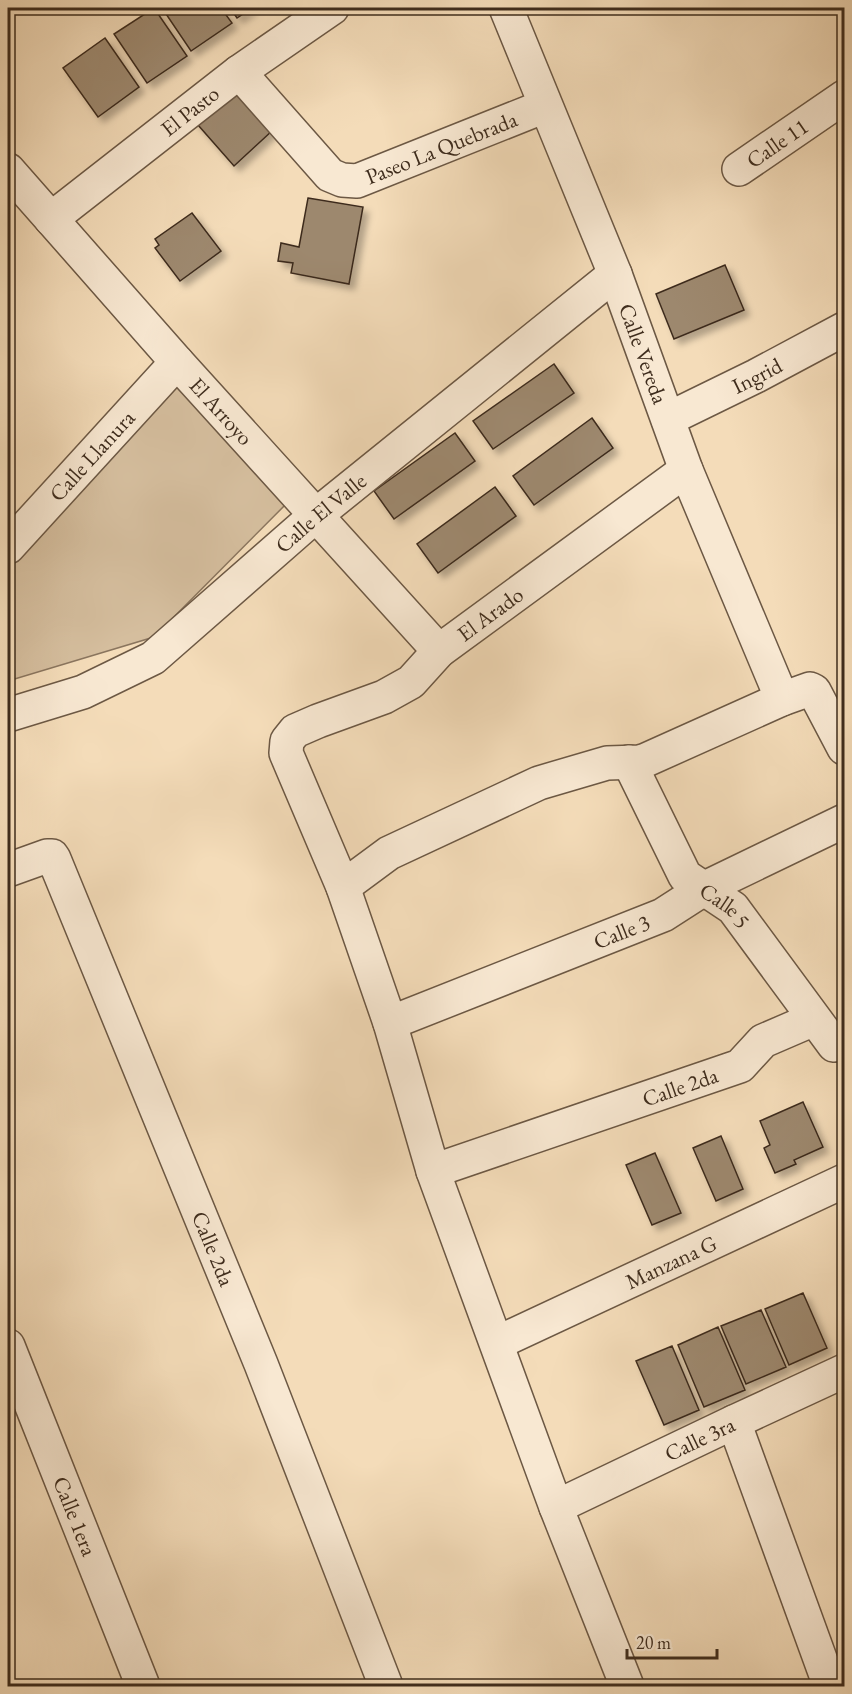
<svg xmlns="http://www.w3.org/2000/svg" width="852" height="1694" font-family="'EB Garamond',serif">
<defs>
<filter id="shadow"><feDropShadow dx="5.5" dy="5.5" stdDeviation="3" flood-color="#0004"/></filter>
</defs>
<rect width="100%" height="100%" fill="#f4dcb9"/>
<filter id="stains"><feTurbulence type="fractalNoise" baseFrequency=".00333" numOctaves="4"/><feColorMatrix values="0 0 0 0 .2 0 0 0 0 .09 0 0 0 0 .02 0 0 0 .5 -.17"/></filter>
<radialGradient id="worn" r=".72"><stop offset=".6" stop-color="#630" stop-opacity="0"/><stop offset="1" stop-color="#630" stop-opacity=".3"/></radialGradient>
<path fill="#d5be9e" stroke="#8a755e" stroke-width="1.5" d="M166 361 295 495 154 637 8 681V551Z"/>
<path fill="#9d886e" stroke="#3e2c1d" stroke-width="1.5" filter="url(#shadow)" d="M154 8 187 56 147 83 114 34Z
M162 8H221L232 23 191 51Z
M230 8H252L237 18Z
M105 38 139 87 98 117 63 68Z
M230 83 273 130 234 166 191 117Z
M308 198 363 207 349 284 291 273 293 263 278 261 281 243 299 247Z
M192 213 221 251 180 281 155 248 159 245 155 239Z
M725 265 744 310 674 339 656 294Z
M554 364 574 393 493 449 473 421Z
M592 418 613 448 534 505 513 476Z
M455 433 475 461 394 519 374 491Z
M495 487 516 516 438 573 417 544Z
M803 1102 823 1147 794 1160 796 1164 775 1173 764 1148 770 1145 760 1121Z
M721 1136 743 1189 716 1201 693 1148Z
M655 1153 681 1213 652 1225 626 1165Z
M803 1293 827 1348 789 1365 765 1309Z
M761 1310 786 1367 746 1384 721 1326Z
M718 1327 745 1390 704 1407 678 1345Z
M672 1346 699 1410 664 1425 636 1361Z"/>
<g fill="none" stroke-linecap="round" stroke-linejoin="round">
<g stroke="#6c5844" stroke-width="36">
<g id="minor">
<path id="s1" d="M506 8 615 274 686 470 782 699"/>
<path id="s2" d="M239 72 330 175 342 180 357 181 545 106"/>
<path id="s3" d="M739 169 844 97"/>
<path id="s4" d="M8 170 177 362 439 651"/>
<path id="s5" d="M51 219 239 72 332 8"/>
<path id="s6" d="M668 419 756 376 844 329"/>
<path id="s7" d="M8 547 177 362"/>
<path id="s8" d="M8 715 83 692 153 658 315 516 615 274"/>
<path id="s9" d="M629 762 685 876 733 908 834 1045"/>
<path id="s10" d="M8 870 47 856H52L54 859 261 1364 386 1686"/>
<path d="M343 887 389 853 539 783 607 763 639 762 646 760 782 699 810 689 814 691 844 748"/>
<path id="s11" d="M390 1023 663 915 705 888 844 821"/>
<path id="s12" d="M433 1171 740 1066 763 1041 814 1019"/>
<path id="s13" d="M497 1343 844 1181"/>
<path id="s14" d="M8 1346 143 1686"/>
<path d="M734 1422 830 1686"/>
<path id="s15" d="M556 1507 734 1422 844 1371"/>
<path id="s16" d="M627 1686 556 1507 433 1171 390 1023 343 887 286 753 287 741 295 731 318 721 384 697 411 682 439 651 686 470"/>
</g>
</g>
<use href="#minor" stroke="#f8e8d2" stroke-width="33"/>
</g>
<g text-anchor="middle" dominant-baseline="central" stroke-width="5" stroke-linejoin="round" paint-order="stroke">
<g font-size="22" fill="#3e2c1d" stroke="#f8e8d2">
<text stroke="none"><textPath href="#s5" startOffset="176">El Pasto</textPath></text>
<text stroke="none"><textPath href="#s3" startOffset="46">Calle 11</textPath></text>
<text stroke="none"><textPath href="#s2" startOffset="256">Paseo La Quebrada</textPath></text>
<text stroke="none"><textPath href="#s1" startOffset="372">Calle Vereda</textPath></text>
<text stroke="none"><textPath href="#s6" startOffset="99">Ingrid</textPath></text>
<text stroke="none"><textPath href="#s4" startOffset="322">El Arroyo</textPath></text>
<text stroke="none"><textPath href="#s7" startOffset="124">Calle Llanura</textPath></text>
<text stroke="none"><textPath href="#s8" startOffset="378">Calle El Valle</textPath></text>
<text stroke="none"><textPath href="#s16" startOffset="1250">El Arado</textPath></text>
<text stroke="none"><textPath href="#s9" startOffset="177">Calle 5</textPath></text>
<text stroke="none"><textPath href="#s11" startOffset="249">Calle 3</textPath></text>
<text stroke="none"><textPath href="#s12" startOffset="261">Calle 2da</textPath></text>
<text stroke="none"><textPath href="#s10" startOffset="471">Calle 2da</textPath></text>
<text stroke="none"><textPath href="#s13" startOffset="192">Manzana G</textPath></text>
<text stroke="none"><textPath href="#s15" startOffset="159">Calle 3ra</textPath></text>
<text stroke="none"><textPath href="#s14" startOffset="183">Calle 1era</textPath></text>
</g>
</g>
<rect width="852" height="1694" fill="none" stroke="#f4dcb9" stroke-width="30"/>
<rect x="9" y="9" width="834" height="1676" fill="none" stroke="#3e2c1d" stroke-width="3"/>
<rect x="15" y="15" width="822" height="1664" fill="none" stroke="#3e2c1d" stroke-width="1.5"/>
<path d="M627 1649v9h90v-9" fill="none" stroke="#3e2c1d" stroke-width="3"/>
<text x="636" y="1649" font-size="18" fill="#3e2c1d" stroke="#f8e8d2" stroke-width="4.5" paint-order="stroke">20 m</text>
<rect width="100%" height="100%" filter="url(#stains)"/>
<rect width="100%" height="100%" fill="url(#worn)"/>
</svg>
